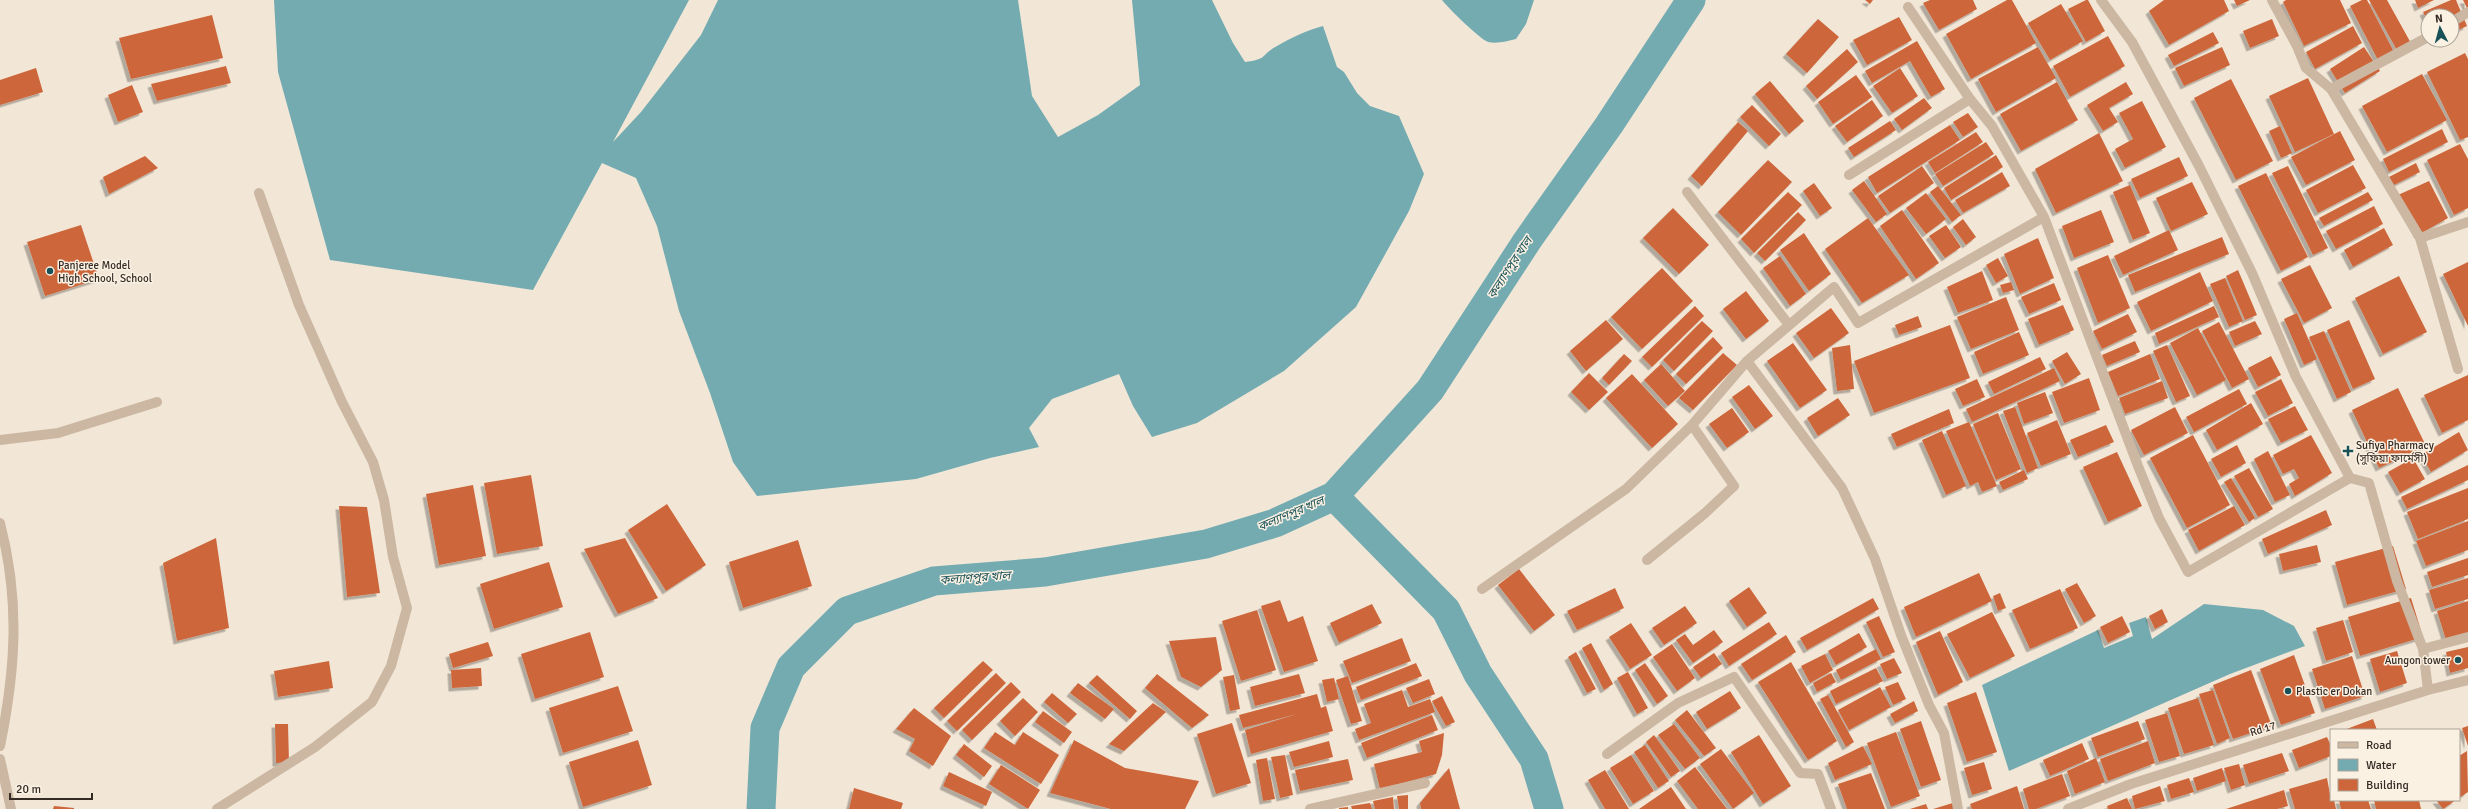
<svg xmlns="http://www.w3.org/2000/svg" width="2468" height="809" font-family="Signika,'Noto Sans Bengali',sans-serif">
<defs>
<filter id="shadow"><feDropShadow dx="-3.5" dy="3.5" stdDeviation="0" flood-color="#0004"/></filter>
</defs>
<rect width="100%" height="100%" fill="#f2e7d7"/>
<path fill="#74abb1" d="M274 0H689L613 142 641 112 701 35 718 0H1018L1032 96 1058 137 1098 115 1140 85 1132 0H1212L1233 43 1245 62C1269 59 1260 55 1277 46 1291 38 1307 30 1323 26L1337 67 1344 72 1357 93 1370 106 1399 116 1424 174 1409 211 1356 307 1284 371 1197 423 1152 437 1133 406 1119 374 1052 399 1029 428 1039 447 990 458 916 479 757 496 733 462 710 393 679 311 657 226 636 178 602 163 533 290 330 260 278 72Z
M1442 0H1534L1526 24 1516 39C1507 41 1498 44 1488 42 1480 39 1448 8 1442 0Z
M2204 604 2263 610 2294 626 2305 646 2230 674 2009 771 1982 685 2098 630 2104 648 2133 636 2129 623 2146 617 2152 639Z"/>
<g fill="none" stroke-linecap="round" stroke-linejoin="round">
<path stroke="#74abb1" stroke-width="29" d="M1334 496 1446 610 1478 674 1534 759 1549 809
M761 809 765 728 791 667 847 611 934 581 1045 572 1206 544 1275 523 1334 496 1430 390 1527 241 1609 125 1691 0"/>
</g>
<path fill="#cd663a" filter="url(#shadow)" d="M1865 0H1873L1870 4Z
M1930 0H1973L1977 9 1939 30 1923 3Z
M2007 0H2012L2036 43 1971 79 1946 34Z
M2086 0H2088L2105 31 2086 42 2068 9Z
M2164 0H2224L2229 11 2169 45 2149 11Z
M2234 0H2250L2237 6Z
M2286 0H2340L2351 23 2304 46 2283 2Z
M2362 0H2367L2395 54 2379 62 2350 6Z
M2369 0H2387L2412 45 2398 52Z
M2415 0H2434L2418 8Z
M2451 0H2456L2467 26 2452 33V16H2428V22L2423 12Z
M2463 0H2468V10Z
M2061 4 2083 41 2050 60 2028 23Z
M212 15 223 58 131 79 119 38Z
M1899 17 1912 40 1867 65 1853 40Z
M1818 19 1839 37 1807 73 1786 54Z
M2272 19 2279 36 2250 48 2243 31Z
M2353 26 2362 43 2315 69 2306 52Z
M2213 32 2219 43 2174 66 2168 55Z
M2108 36 2125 66 2070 97 2053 66Z
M1917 41 1945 89 1931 97 1910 61 1872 83 1865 71Z
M2038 47 2056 78 1996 112 1978 79Z
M2222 47 2230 65 2184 86 2175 68Z
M2364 47 2380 71 2345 93 2330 69Z
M1847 49 1858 62 1817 99 1806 86Z
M2465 53 2468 59V137L2460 140 2427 72Z
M226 66 231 83 157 101 151 84Z
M36 68 43 92 0 105V80Z
M1900 68 1918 96 1892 113 1873 86Z
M2422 74 2447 120 2387 152 2362 106Z
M1856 75 1872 97 1833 124 1818 102Z
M2308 78 2334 134 2295 152 2269 96Z
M2231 79 2273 161 2236 180 2194 98Z
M1770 81 1804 121 1789 134 1755 94Z
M2057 82 2078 120 2021 151 2000 114Z
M2126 82 2133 94 2109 108 2118 122 2103 131 2087 105Z
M132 85 143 112 118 122 108 95Z
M1924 98 1932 108 1902 130 1894 119Z
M1872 100 1883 116 1847 142 1835 126Z
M2142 101 2166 147 2125 168 2115 149 2133 139 2119 113Z
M1752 105 1781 134 1769 146 1740 117Z
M1968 113 1978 127 1963 137 1953 122Z
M1890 121 1896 130 1854 157 1848 148Z
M1738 122 1748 131 1702 186 1691 176Z
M1950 125 1960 140 1877 193 1868 177Z
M2280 126 2292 153 2281 158 2269 131Z
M2442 129 2448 142 2389 172 2383 159Z
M2340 131 2355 160 2306 185 2291 157Z
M1976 132 1983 142 1935 173 1928 162Z
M2099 133 2123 181 2056 213 2035 169Z
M1986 142 1994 154 1943 186 1935 174Z
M2460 144 2468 159V208L2454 215 2427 160Z
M1996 155 2003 167 1951 200 1944 188Z
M145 156 158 168 109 194 103 177Z
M2179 157 2188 176 2140 198 2131 179Z
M1768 160 1792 182 1741 235 1718 212Z
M2416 163 2420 172 2394 185 2389 177Z
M2353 165 2366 188 2318 213 2306 190Z
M1922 166 1934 183 1890 213 1878 196Z
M2288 166 2328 248 2313 255 2272 173Z
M2002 172 2010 186 1963 213 1955 200Z
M2266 173 2308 257 2281 271 2238 186Z
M1864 181 1887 214 1876 222 1852 190Z
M2429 181 2448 218 2418 235 2398 195Z
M2192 182 2208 214 2171 231 2156 198Z
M1814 183 1832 208 1820 216 1803 191Z
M2130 185 2150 233 2133 240 2113 192Z
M1938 186 1961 215 1952 222 1930 192Z
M1788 192 1802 205 1754 253 1741 239Z
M2368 192 2373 200 2324 226 2319 218Z
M1926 193 1946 219 1926 234 1906 208Z
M2374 206 2383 224 2336 249 2326 231Z
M1673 208 1709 245 1679 274 1643 238Z
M1902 210 1939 263 1916 279 1880 226Z
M2101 210 2114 242 2074 258 2062 226Z
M1798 212 1806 220 1765 261 1757 253Z
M1868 218 1909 275 1862 303 1825 249Z
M1963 219 1976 237 1966 245 1953 227Z
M81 225 99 279 45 296 27 242Z
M1946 225 1961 247 1945 258 1929 236Z
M2384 228 2393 245 2353 267 2344 250Z
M2169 230 2178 250 2123 275 2114 256Z
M1804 233 1831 274 1809 291 1780 250Z
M2222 237 2229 254 2135 292 2128 275Z
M2038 238 2054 278 2020 294 2004 254Z
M2108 255 2130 308 2098 323 2077 268Z
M1780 256 1806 294 1790 306 1763 268Z
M1998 258 2008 276 1996 283 1986 265Z
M2468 262V326L2443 274Z
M2310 265 2332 308 2304 323 2281 279Z
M1662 268 1693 301 1642 349 1611 317Z
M2238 270 2257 315 2245 320 2226 276Z
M1982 271 1993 300 1958 313 1947 287Z
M2200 272 2213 301 2151 331 2137 302Z
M2399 276 2427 332 2383 354 2355 298Z
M2225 278 2243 321 2229 327 2210 284Z
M2011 282 2014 290 2003 293 2000 285Z
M2054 283 2061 300 2029 314 2021 297Z
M1746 291 1769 321 1746 339 1723 309Z
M2006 297 2019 330 1971 349 1957 317Z
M2063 305 2074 330 2039 345 2028 319Z
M1695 306 1704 316 1652 367 1642 357Z
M2214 306 2219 317 2159 344 2155 333Z
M1831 308 1849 333 1814 358 1796 333Z
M2297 313 2317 359 2304 365 2284 319Z
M2128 314 2137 332 2102 349 2093 331Z
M1918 316 1922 327 1899 335 1895 325Z
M1606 320 1623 339 1586 371 1570 351Z
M2349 320 2375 379 2353 389 2327 330Z
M1702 321 1713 331 1674 371 1663 360Z
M2255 321 2262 334 2235 346 2229 332Z
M2219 322 2249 379 2232 388 2202 331Z
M1950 325 1970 378 1874 413 1854 361Z
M2198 328 2226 380 2197 395 2170 343Z
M2324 331 2351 392 2337 399 2309 337Z
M2019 332 2029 355 1983 374 1974 352Z
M1713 337 1723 348 1686 384 1676 374Z
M2135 341 2140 352 2107 366 2102 355Z
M1793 343 1827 390 1800 408 1767 361Z
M1850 345 1854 389 1837 391 1832 348Z
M2167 345 2190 396 2176 402 2153 351Z
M2067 352 2081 374 2065 384 2052 361Z
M1723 353 1737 365 1693 410 1679 398Z
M1624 354 1632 361 1609 385 1602 378Z
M2150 354 2160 379 2118 396 2108 372Z
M2271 356 2281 375 2258 387 2248 368Z
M2040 357 2046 369 1994 394 1988 382Z
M1661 364 1685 391 1668 406 1644 380Z
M2054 368 2060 381 1972 422 1966 409Z
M1589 373 1608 392 1589 410 1571 392Z
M1632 374 1678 424 1652 448 1606 398Z
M2468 375V420L2442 433 2424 395Z
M2089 378 2100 410 2064 423 2052 392Z
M1977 379 1985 397 1963 406 1955 389Z
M2281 379 2293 403 2268 416 2255 392Z
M2162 381 2168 398 2125 414 2119 398Z
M1749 385 1773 416 1755 429 1732 397Z
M2398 388 2426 446 2379 468 2352 410Z
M2239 389 2247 404 2194 432 2186 417Z
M2045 392 2053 413 2024 424 2017 403Z
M1838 398 1850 415 1818 436 1807 418Z
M2251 403 2263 424 2217 450 2206 430Z
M2295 406 2308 430 2281 443 2268 419Z
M2015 407 2038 468 2027 473 2003 411Z
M2175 407 2188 433 2144 455 2131 430Z
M1732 408 1749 432 1727 448 1709 424Z
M1949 409 1954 423 1897 447 1891 434Z
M1998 413 2021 469 1996 480 1973 424Z
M2057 420 2071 454 2041 466 2027 433Z
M1969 422 1997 486 1982 492 1978 482 1970 486 1946 431Z
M2106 425 2114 442 2078 457 2070 440Z
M1942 431 1966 486 1946 495 1922 440Z
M2459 432 2468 450 2431 472 2421 455Z
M2193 435 2230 505 2187 528 2150 458Z
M2311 435 2332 473 2295 496 2289 484 2299 478 2294 469 2283 474 2273 455Z
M2237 445 2246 463 2221 477 2211 459Z
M2268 451 2290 495 2275 502 2254 459Z
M2117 452 2142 506 2108 522 2083 467Z
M2413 458 2425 479 2400 493 2388 472Z
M2468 465V480L2407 509 2401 497Z
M2249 468 2273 509 2258 517 2234 476Z
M2024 470 2028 479 2003 490 1999 482Z
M531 475 543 546 497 554 484 483Z
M2231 478 2255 518 2249 522 2224 482Z
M473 485 486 556 439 565 426 494Z
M2468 488V519L2418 539 2407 512Z
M667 504 706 565 666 591 628 530Z
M339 506 367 507 380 593 347 597Z
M2234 506 2245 525 2199 551 2188 530Z
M2326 510 2332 525 2268 554 2262 539Z
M2468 521V550L2426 566 2416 541Z
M216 538 229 628 177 641 163 563Z
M625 538 658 598 618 614 584 549Z
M798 540 812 586 743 608 729 562Z
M2317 545 2321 562 2283 571 2279 554Z
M2393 546 2406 589 2347 605 2335 562Z
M2468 558V575L2432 587 2427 572Z
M549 562 563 607 494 629 480 584Z
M1519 569 1555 615 1534 631 1498 585Z
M1979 573 1992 601 1916 637 1904 607Z
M2468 578V599L2435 609 2429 590Z
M2077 583 2096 616 2084 623 2065 589Z
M1749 587 1767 613 1747 627 1729 601Z
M1615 588 1624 608 1577 630 1567 611Z
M2060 589 2078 628 2030 649 2012 610Z
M2000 593 2006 608 1998 611 1993 596Z
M1873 598 1879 609 1807 650 1800 638Z
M2411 598 2423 637 2360 656 2348 617Z
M1280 600 1288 622 1303 616 1318 661 1284 672 1261 606Z
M2468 601V633L2446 640 2437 611Z
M1372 604 1382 623 1339 643 1330 623Z
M1685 606 1697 623 1664 645 1652 628Z
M2162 609 2168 622 2155 629 2149 616Z
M1257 610 1276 670 1241 681 1222 621Z
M1992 612 2015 656 1970 678 1947 634Z
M1879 616 1895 652 1883 657 1866 622Z
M2122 616 2130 632 2108 643 2100 627Z
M2343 620 2353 652 2326 661 2316 628Z
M1769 622 1777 634 1729 666 1721 653Z
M1631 623 1652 655 1630 669 1609 637Z
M1714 630 1723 642 1693 663 1676 640 1685 634 1693 645Z
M1940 631 1963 682 1938 695 1916 642Z
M590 632 604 677 535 699 521 654Z
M1859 633 1867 647 1836 665 1828 651Z
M1786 635 1796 652 1752 680 1741 664Z
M1216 637 1222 670 1201 687 1181 677 1169 641Z
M1402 638 1411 661 1352 683 1343 661Z
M488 642 493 656 453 668 449 654Z
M1591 643 1613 684 1604 690 1582 648Z
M1672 644 1695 678 1677 691 1653 657Z
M2468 647V668L2450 673 2446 652Z
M1876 649 1881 659 1841 680 1836 670Z
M2397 651 2407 683 2380 692 2370 659Z
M1576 652 1596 689 1587 693 1568 657Z
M1714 653 1722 664 1701 678 1693 667Z
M1825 654 1833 670 1810 683 1801 666Z
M2294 655 2315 713 2281 725 2260 669Z
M2352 656 2365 696 2325 709 2312 669Z
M1894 658 1902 673 1887 679 1880 664Z
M329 661 333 688 278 697 274 671Z
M983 661 993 670 944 718 934 708Z
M1791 662 1837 741 1808 760 1758 682Z
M1416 663 1422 676 1361 700 1356 687Z
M1645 663 1668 696 1657 704 1635 670Z
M481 668 482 686 452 688 451 670Z
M1876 668 1883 681 1836 704 1830 691Z
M2251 670 2272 726 2233 739 2213 685Z
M1628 672 1648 708 1637 714 1617 678Z
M996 673 1006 683 957 731 947 721Z
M1831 673 1836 682 1817 692 1813 683Z
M1157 674 1209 715 1192 728 1145 688Z
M1299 674 1305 693 1255 706 1250 687Z
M1097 675 1137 711 1130 719 1089 683Z
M1234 675 1240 709 1230 711 1223 677Z
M1348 676 1362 721 1351 724 1336 680Z
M1334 678 1339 699 1327 702 1322 680Z
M1429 679 1435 694 1413 703 1406 688Z
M1011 682 1021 692 972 740 962 730Z
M1898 682 1906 699 1893 705 1885 687Z
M1078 683 1114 709 1105 719 1070 693Z
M618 686 633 731 563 753 549 708Z
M1880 687 1891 707 1849 730 1838 710Z
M1402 690 1408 707 1430 699 1435 712 1359 740 1355 729 1371 723 1364 704Z
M2213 690 2230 738 2217 744 2199 694Z
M1730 691 1741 708 1707 729 1696 712Z
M1976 692 1997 752 1967 762 1947 703Z
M1052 693 1077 714 1068 723 1044 702Z
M1317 694 1321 708 1326 706 1333 731 1251 754 1245 730 1297 714 1243 728 1239 715Z
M1828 695 1854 742 1846 747 1820 699Z
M1442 696 1455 722 1446 726 1432 701Z
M1023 698 1038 712 1015 736 1000 721Z
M2198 698 2214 745 2184 754 2168 708Z
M1914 701 1918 711 1895 723 1890 714Z
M1153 703 1166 712 1124 751 1109 744Z
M914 708 951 736 933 766 909 751 915 739 896 729Z
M1687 710 1716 748 1704 756 1675 720Z
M1043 711 1072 732 1064 743 1035 722Z
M2167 713 2180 756 2159 762 2145 720Z
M1432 715 1438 730 1367 758 1361 743Z
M2373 719 2377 730H2344Z
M1921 721 1941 780 1921 787 1900 729Z
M2138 721 2145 739 2098 757 2091 738Z
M1232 723 1251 783 1216 794 1197 734Z
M275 724H288L289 762 276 763Z
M1674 724 1700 758 1685 769 1658 735Z
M2468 726V746L2462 728Z
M995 732 1015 745 1023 732 1059 755 1041 784 984 748Z
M1896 732 1920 796 1891 807 1867 743Z
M1444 733 1442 755 1436 774 1380 789 1374 764 1422 752 1419 741Z
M1654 735 1680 771 1671 777 1646 742Z
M1759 735 1791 786 1763 804 1731 752Z
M2327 737 2331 746V756L2299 768 2292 750Z
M638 740 652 785 583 807 569 762Z
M1074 740 1125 768 1199 781 1185 809H1111L1050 793Z
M1329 741 1333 757 1294 767 1289 752Z
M2148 741 2155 763 2108 781 2100 759Z
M2082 743 2089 759 2050 776 2043 760Z
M964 744 992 766 984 777 956 755Z
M1645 745 1669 781 1658 788 1634 752Z
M1863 746 1872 764 1835 780 1828 763Z
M1721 749 1754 793 1733 809 1700 764Z
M2467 751 2468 792 2459 798V756Z
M2282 753 2289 771 2249 784 2243 765Z
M1285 755 1293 795 1280 798 1271 757Z
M1631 755 1654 791 1633 804 1610 768Z
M1267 758 1275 799 1263 801 1256 760Z
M2096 758 2105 782 2075 794 2067 771Z
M1348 759 1353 780 1300 791 1295 770Z
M1984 762 1992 789 1972 795 1964 768Z
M2239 764 2245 785 2231 790 2224 768Z
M1001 765 1040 790 1028 809 989 784Z
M1695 767 1727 809H1698L1677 781Z
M1449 768 1460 809H1421L1420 803Z
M2222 768 2226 781 2197 791 2193 778Z
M1605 770 1629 809H1605L1588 780Z
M949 772 992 792 986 806 943 786Z
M1871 773 1885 809H1847L1838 784Z
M2062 774 2070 796 2036 809H2029L2023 789Z
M2189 778 2194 792 2171 799 2167 785Z
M2327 778 2331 800H2334L2336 809H2295L2289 789Z
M2017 786 2024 809H1972L1970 804Z
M2160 786 2165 801 2135 809 2132 796Z
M1671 787 1686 809H1639Z
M854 788 903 803 901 809H849Z
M2284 790 2288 806 2277 809H2226Z
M1408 795V809H1399L1397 796Z
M1393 797 1394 809H1375L1373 801Z
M2127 798 2132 809H2108L2107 806Z
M2339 800H2368L2371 809H2341Z
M2374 800H2419L2421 809H2376Z
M2436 800H2456L2443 809Z
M1956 802 1958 809H1933Z
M1370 803 1372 809H1352L1351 806Z
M1926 804 1928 809H1910Z
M54 806 74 808V809H53Z
M1348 807V809H1339V808Z"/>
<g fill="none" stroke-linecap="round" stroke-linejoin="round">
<path stroke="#cbb7a2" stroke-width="10" d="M2101 0 2132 42 2199 166 2252 273 2296 377 2350 478 2369 483 2397 581 2423 649 2428 690
M2272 0 2297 46 2306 68 2331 89 2420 238 2458 369
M1908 7 1970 99 1992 126 2044 217 2138 466 2159 518 2188 572 2350 478
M2452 22 2468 12
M2331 89 2428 37
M1849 175 1970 99
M1687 192 1789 325
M2420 238 2468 222
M1747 361 1834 287 1858 323 2044 217
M0 440 58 433 157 402
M0 523C20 600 16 668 0 746
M1647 560 1704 514 1734 486 1692 425
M1482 589 1626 489 1692 425 1747 361 1842 488 1875 559 1901 635 1929 705 1944 733 1958 809
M2423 649 2468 637
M1607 754 1678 703 1734 677 1800 773 1818 774 1831 809
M0 759 11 809
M217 809 315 747 372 702 391 666 407 608 393 557 384 500 373 462 342 402 299 305 259 193
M1310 809 1425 783
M2068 809 2131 784 2428 690 2468 680"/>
</g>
<g fill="#195158" stroke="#faf1e3" stroke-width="1.5">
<circle cx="50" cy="271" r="4"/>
<path d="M2346 445h4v4h4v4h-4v4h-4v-4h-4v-4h4z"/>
<circle cx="2458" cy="660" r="4"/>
<circle cx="2288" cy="691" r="4"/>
</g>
<g text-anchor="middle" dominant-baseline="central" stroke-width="3" stroke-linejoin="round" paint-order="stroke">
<g font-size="11" fill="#352b25" stroke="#faf1e3" text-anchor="start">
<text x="58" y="265">Panjeree Model<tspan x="58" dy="13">High School, School</tspan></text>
<text x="2356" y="445">Sufiya Pharmacy<tspan x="2356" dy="13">(সুফিয়া ফার্মেসী)</tspan></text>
<text x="2450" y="660" text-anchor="end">Aungon tower</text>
<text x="2296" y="691">Plastic er Dokan</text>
</g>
<g font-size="11" fill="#352b25" stroke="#faf1e3">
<text transform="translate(2263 729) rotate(-17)">Rd 17</text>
</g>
<g font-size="12" font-style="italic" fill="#195158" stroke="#faf1e3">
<text transform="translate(1510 268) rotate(-57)">কল্যাণপুর খাল</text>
<text transform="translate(1291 514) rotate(-23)">কল্যাণপুর খাল</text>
<text transform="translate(975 578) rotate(-4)">কল্যাণপুর খাল</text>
</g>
</g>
<rect x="2330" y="729" width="130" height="72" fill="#faf1e3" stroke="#aba297"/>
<rect x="2338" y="742" width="20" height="6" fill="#cbb7a2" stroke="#aba297"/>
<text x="2366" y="749" font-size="12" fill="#352b25">Road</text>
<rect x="2338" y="759" width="20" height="12" fill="#74abb1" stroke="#aba297"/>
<text x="2366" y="769" font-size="12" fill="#352b25">Water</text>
<rect x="2338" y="779" width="20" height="12" fill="#cd663a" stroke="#aba297"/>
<text x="2366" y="789" font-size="12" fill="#352b25">Building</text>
<g transform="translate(2440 28) rotate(354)"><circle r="19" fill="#faf1e3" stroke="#aba297"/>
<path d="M0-3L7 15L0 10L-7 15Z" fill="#195158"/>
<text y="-6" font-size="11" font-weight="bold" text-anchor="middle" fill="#352b25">N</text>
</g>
<path d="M10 793v6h82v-6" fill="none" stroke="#352b25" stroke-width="2"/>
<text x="16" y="793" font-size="12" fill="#352b25" stroke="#faf1e3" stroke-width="3" paint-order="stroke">20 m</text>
</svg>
